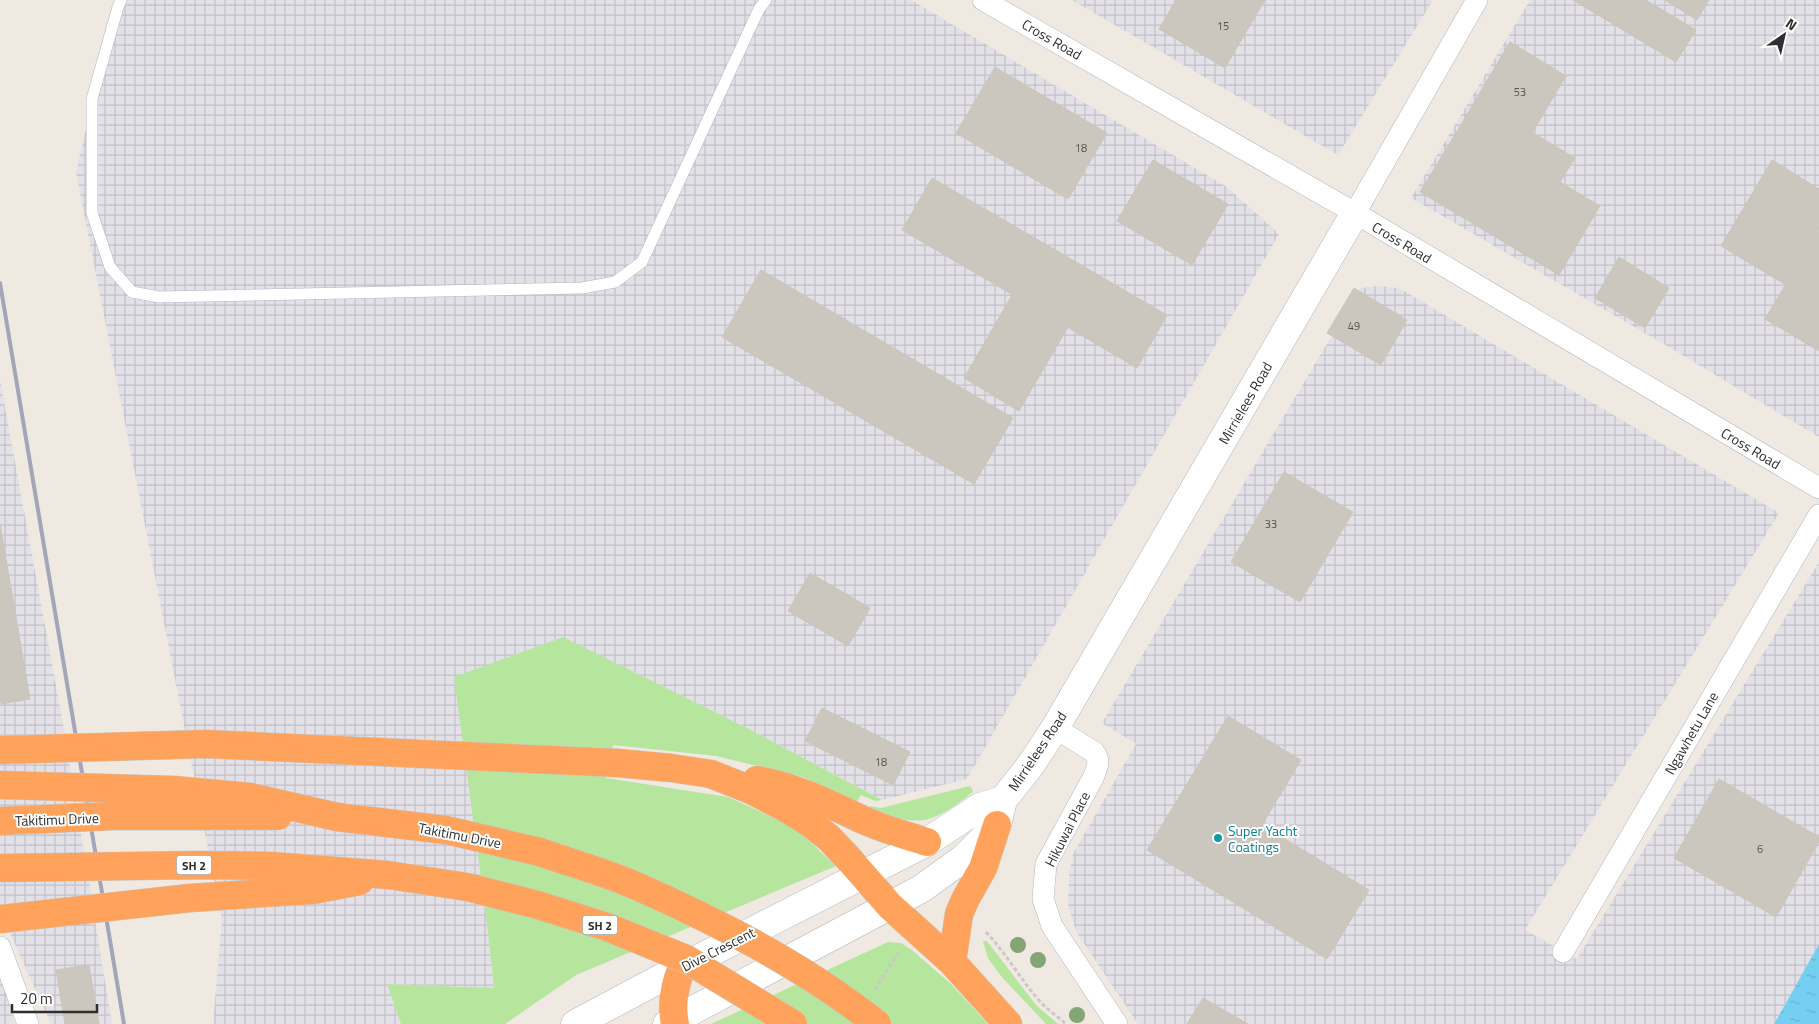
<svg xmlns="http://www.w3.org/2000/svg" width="1819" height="1024" font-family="'Titillium Web',sans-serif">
<defs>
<pattern id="industrial-grid" width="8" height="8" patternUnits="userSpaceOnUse" patternTransform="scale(1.25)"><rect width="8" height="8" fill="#e3e1e8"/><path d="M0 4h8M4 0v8" fill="none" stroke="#c3c1c7"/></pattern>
<pattern id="water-ripples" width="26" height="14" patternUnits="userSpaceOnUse" patternTransform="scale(1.25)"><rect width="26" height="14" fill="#75cff0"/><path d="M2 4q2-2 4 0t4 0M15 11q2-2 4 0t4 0" fill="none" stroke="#66b2ce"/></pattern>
</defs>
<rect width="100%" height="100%" fill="#efe9e1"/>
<path fill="url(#industrial-grid)" d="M116 0H911L1227 187 1279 234 967 779 882 800 749 729 562 637 455 678 487 924 494 988 387 984 401 1024H213L222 920 76 172Z
M1072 0H1433L1338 155Z
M1530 0H1819V437L1657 340 1411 198Z
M1378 286 1399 288 1779 513 1525 930 1577 959 1819 562V944L1774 1024H1138L1077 933 1068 906 1069 876 1073 854 1136 744 1102 723 1360 288Z
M0 380 63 724 112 1024H51L0 911Z
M0 966 4 975 14 1024H0Z"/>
<path fill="#b6e59e" d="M563 637 749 729 882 800 875 801 861 795 857 802 803 777 716 756 613 745 606 778 728 797 794 827 836 866 576 975 505 1024H401L387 984 494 988 487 924 454 677Z
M970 786 972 788 973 792C930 826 918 827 868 809L870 806 881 808Z
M983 941H987L1036 1005 1058 1024H1046L1001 976 988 958Z
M888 942 901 943 913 951 951 984 988 1024H711Z"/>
<path fill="url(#water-ripples)" d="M1819 944V1024H1774Z"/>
<path fill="#cbc7bf" stroke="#cbc5ba" d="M1176 0H1265L1225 68 1159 29Z
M1573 0H1646L1696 30 1676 62Z
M1665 0H1709L1697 20Z
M1510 42 1566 76 1532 133 1476 99Z
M995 67 1049 99 1010 165 956 133Z
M1049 99 1107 133 1068 199 1010 165Z
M1476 99 1575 158 1560 182 1462 123Z
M1462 123 1600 206 1559 275 1420 192Z
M1153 160 1228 204 1192 265 1117 221Z
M1772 160 1819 189V229L1786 285 1721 246Z
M932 178 1167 315 1137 368 902 230Z
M1817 231 1819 232V351L1765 319Z
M1619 257 1669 288 1645 328 1595 298Z
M761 270 1013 418 974 484 722 337Z
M1354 288 1407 320 1381 365 1327 333Z
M1012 295 1068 327 1019 411 964 378Z
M1284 472 1353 512 1300 602 1231 562Z
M0 524 30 699 1 704 0 697Z
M810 573 870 608 848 646 788 611Z
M822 708 910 752 893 785 805 741Z
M1228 716 1301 760 1262 825 1369 890 1327 959 1147 850Z
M1719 779 1819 837V842L1776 917 1674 858Z
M89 965 99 1024H65L56 970Z
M1203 998 1248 1024H1187Z"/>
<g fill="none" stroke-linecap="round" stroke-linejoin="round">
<g stroke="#b4b7c1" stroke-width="12">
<path id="lane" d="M121 0 118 7 92 99V213L110 267 132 292 159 297 582 288 615 282 642 262 759 9 766 0"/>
</g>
<g stroke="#b4b7c1" stroke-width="22">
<path id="street" d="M983 0 1355 213 1819 488
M1355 213 1477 0
M1055 728 1094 752C1101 761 1097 768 1093 778L1046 864 1043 899 1052 926 1117 1024
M0 947 28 1024
M1563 952 1819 515"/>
</g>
<g stroke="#b4b7c1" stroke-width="29">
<path id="secondary" d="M575 1024 682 967 927 842 980 807 1003 800
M667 1024 921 889 964 858 997 825 1003 800 1030 766 1055 728 1355 213"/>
</g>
<g stroke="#c9c9c9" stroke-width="29">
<path id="highway" d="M618 763 671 768 711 774 751 790 784 807 810 823 829 838 848 858 890 906 952 962 1008 1024
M757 780C793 786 828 803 861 819 882 829 905 835 927 842
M337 817 446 830 540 852
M952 962 959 914 965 900 983 868 997 825
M675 1024C671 1004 674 986 682 967"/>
</g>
<path stroke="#c9c9c9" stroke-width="3" stroke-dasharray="4 2.5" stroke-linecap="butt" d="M986 932C1005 952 1019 977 1037 998 1045 1008 1057 1016 1066 1024
M875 989 899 952"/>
<use href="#lane" stroke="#fff" stroke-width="11"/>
<use href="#street" stroke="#fff" stroke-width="21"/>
<use href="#secondary" stroke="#fff" stroke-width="28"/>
<use href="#highway" stroke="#ffa35c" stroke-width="28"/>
<path stroke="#a3a6b8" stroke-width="4" d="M0 283 124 1024"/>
<g stroke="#c9c9c9" stroke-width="29" stroke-linecap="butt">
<path id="highway-bridge" d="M0 750 206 744 618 763
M0 785 174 790 250 797 337 817
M0 821 113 816H278
M540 852C571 863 604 872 634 885 719 922 804 966 877 1024
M0 868 198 865 272 866 388 875 467 887 538 905 607 927 686 959 793 1024
M0 919 190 898 313 890 360 881"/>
</g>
<use href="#highway-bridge" stroke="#ffa35c" stroke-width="28"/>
</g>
<g fill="#84a574">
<circle cx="1018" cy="945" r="8"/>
<circle cx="1038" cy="960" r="8"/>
<circle cx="1077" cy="1015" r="8"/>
</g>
<circle fill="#0f9aa8" stroke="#fff" stroke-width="2" cx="1218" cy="838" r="5"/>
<g text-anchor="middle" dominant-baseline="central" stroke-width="4" stroke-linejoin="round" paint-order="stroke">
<g font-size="11" fill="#555452">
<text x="1223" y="26">15</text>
<text x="1520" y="92">53</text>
<text x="1081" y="148">18</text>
<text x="1354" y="326">49</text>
<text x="1271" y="524">33</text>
<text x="881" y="762">18</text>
<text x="1760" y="849">6</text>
</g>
<g fill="#fff" stroke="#6d6d6d" stroke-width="1">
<rect x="176.5" y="855.5" width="35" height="19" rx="4"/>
<rect x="582.5" y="915.5" width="35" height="19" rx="4"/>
</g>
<g font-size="12" font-weight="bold" fill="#2e2e2e">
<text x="194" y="865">SH 2</text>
<text x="600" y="925">SH 2</text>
</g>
<g font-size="14" fill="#2e2e2e" stroke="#fff">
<text transform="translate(1052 39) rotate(30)">Cross Road</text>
<text transform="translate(1402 242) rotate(31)">Cross Road</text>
<text transform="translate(1245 403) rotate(-60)">Mirrielees Road</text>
<text transform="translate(1751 448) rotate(31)">Cross Road</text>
<text transform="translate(1691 733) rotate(-60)">Ngawhetu Lane</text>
<text transform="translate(1037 751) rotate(-56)">Mirrielees Road</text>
<text transform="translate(57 819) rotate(-2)">Takitimu Drive</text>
<text transform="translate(1067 829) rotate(-63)">Hikuwai Place</text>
<text transform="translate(460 835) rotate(11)">Takitimu Drive</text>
<text transform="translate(718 949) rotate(-27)">Dive Crescent</text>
</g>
<g font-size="14" fill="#0d838f" stroke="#fff" text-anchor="start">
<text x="1228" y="830">Super Yacht<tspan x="1228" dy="16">Coatings</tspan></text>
</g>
</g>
<g transform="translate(1784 35) rotate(34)" stroke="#ffffff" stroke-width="4" paint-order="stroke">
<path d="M0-4L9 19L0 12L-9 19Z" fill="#2e2e2e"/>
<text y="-8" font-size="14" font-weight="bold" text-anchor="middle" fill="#2e2e2e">N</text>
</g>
<path d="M12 1004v8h85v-8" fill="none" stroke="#2e2e2e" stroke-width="2.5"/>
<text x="20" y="1004" font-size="15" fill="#2e2e2e" stroke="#ffffff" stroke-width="4" paint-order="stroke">20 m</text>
</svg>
